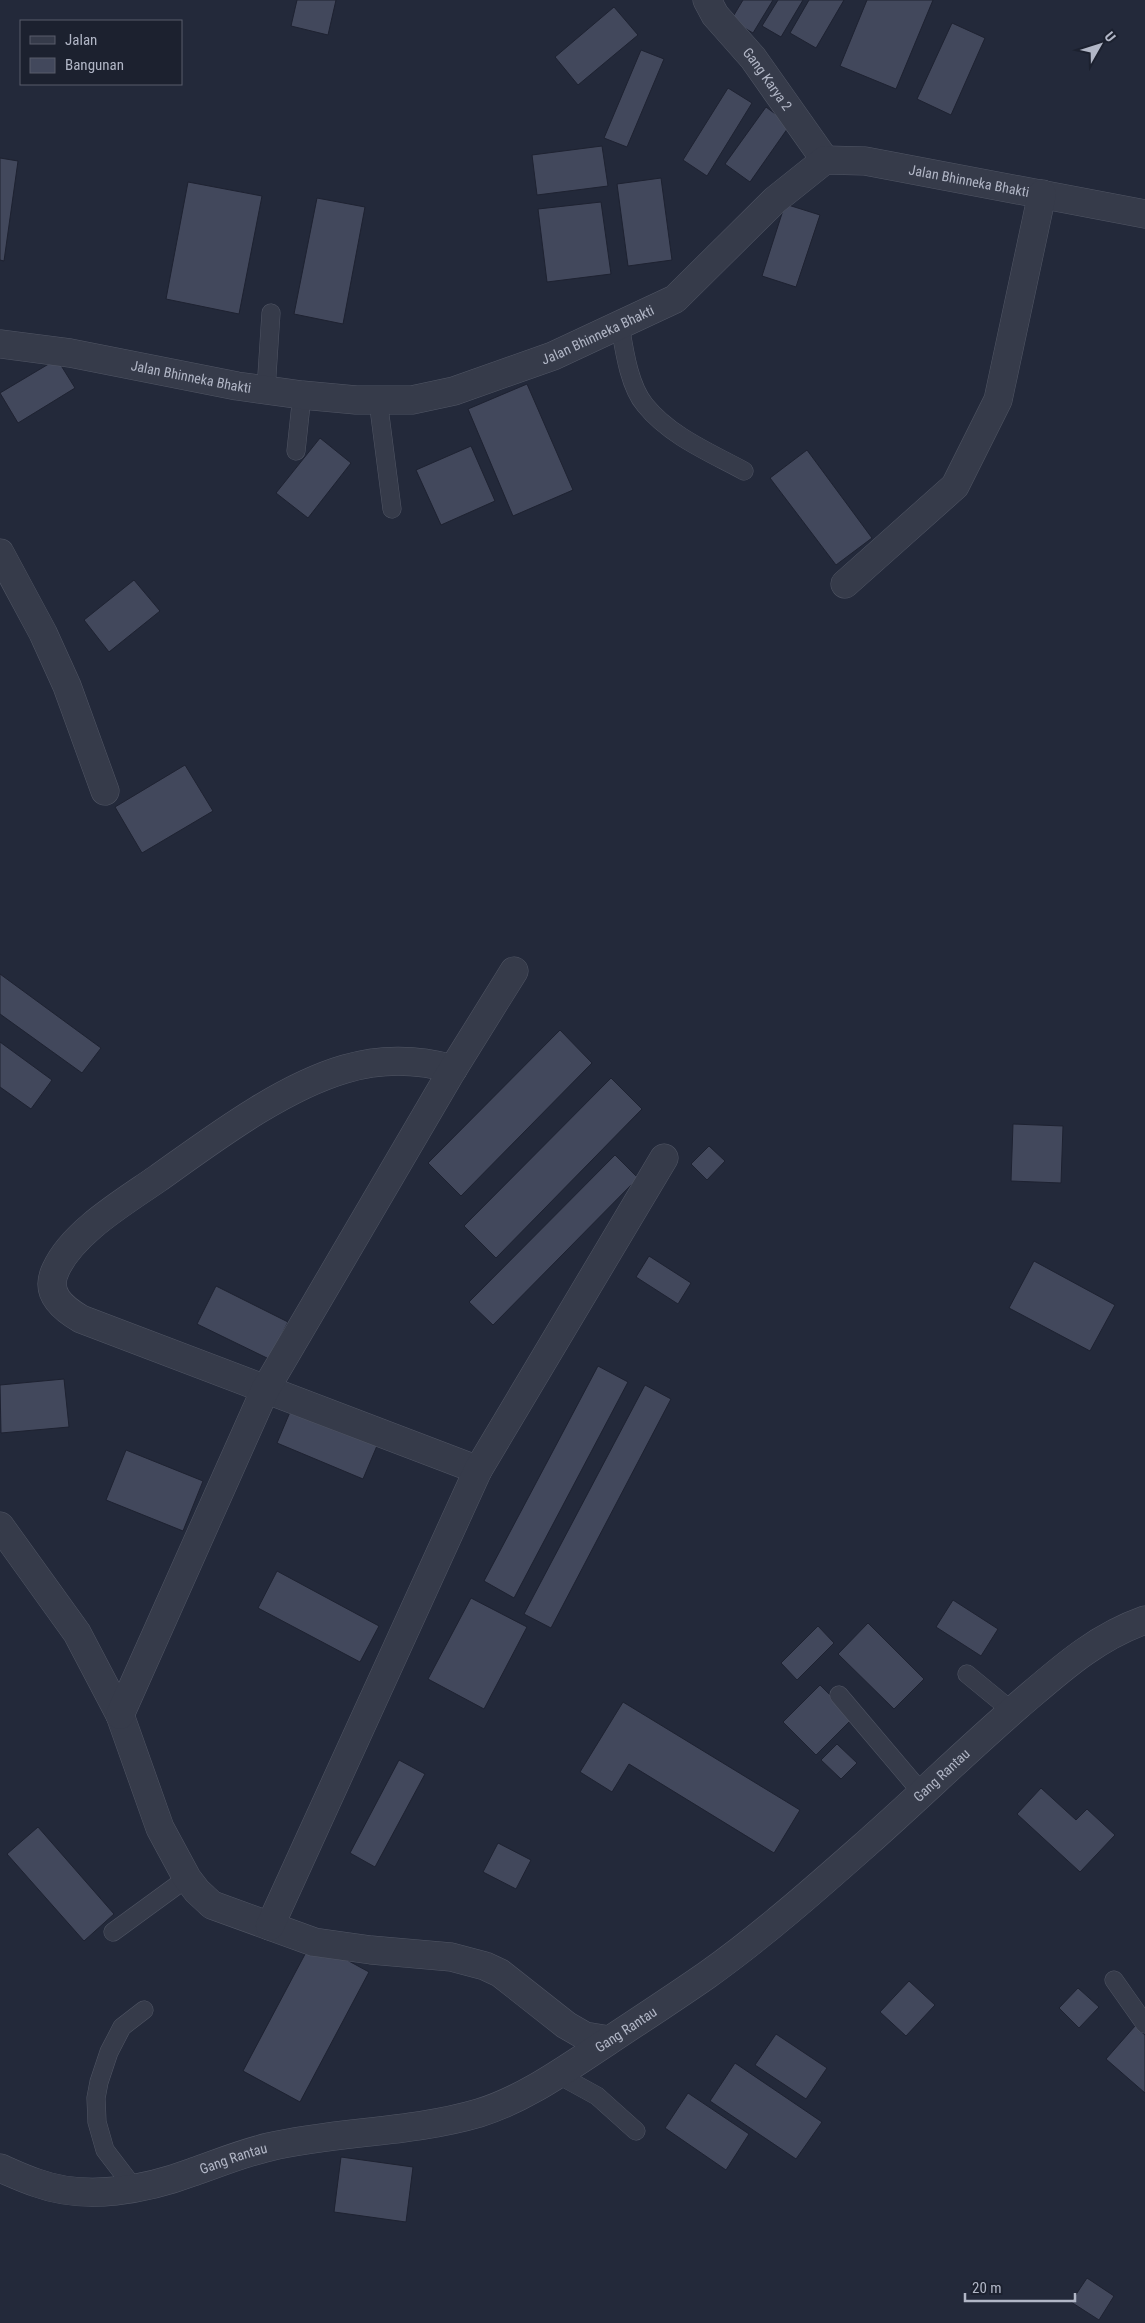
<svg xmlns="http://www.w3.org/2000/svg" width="1145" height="2323" font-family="'Roboto Condensed',sans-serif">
<rect width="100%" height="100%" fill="#23293a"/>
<path fill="#42485c" stroke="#1e2231" d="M297 0H336L328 35 291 26Z
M743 0H773L753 33 731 20Z
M778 0H803L781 37 762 26Z
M809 0H844L816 48 790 33Z
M867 0H933L896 89 840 66Z
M614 7 638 35 578 85 555 57Z
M952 23 985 38 951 115 917 99Z
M641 50 664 59 627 147 604 138Z
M728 88 752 103 707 176 683 160Z
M766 107 790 125 750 182 725 164Z
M602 146 608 186 537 195 532 155Z
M0 158 18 161 4 261 0 260Z
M661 178 672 260 628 266 617 184Z
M188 182 262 196 239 314 166 299Z
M317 198 365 207 343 324 294 314Z
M601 202 611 274 547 282 538 209Z
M785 204 820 215 796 287 762 276Z
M57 359 75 388 18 423 0 393Z
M527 384 573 490 513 516 468 409Z
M320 438 351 463 308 518 276 493Z
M471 446 495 501 441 525 416 470Z
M807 450 872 538 836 565 770 478Z
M134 580 160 611 109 652 84 620Z
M185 765 213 811 142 853 115 807Z
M0 974 101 1048 82 1073 0 1014Z
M560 1030 592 1063 461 1196 428 1163Z
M0 1042 52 1080 31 1109 0 1087Z
M611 1078 642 1109 496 1258 464 1226Z
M1013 1124 1063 1126 1061 1183 1011 1181Z
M709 1146 725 1161 707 1180 691 1164Z
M615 1155 638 1178 493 1325 469 1302Z
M649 1256 691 1283 678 1304 636 1277Z
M1034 1261 1115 1305 1090 1351 1009 1308Z
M216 1286 288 1322 269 1359 197 1324Z
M598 1366 628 1382 514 1598 484 1581Z
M64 1379 69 1427 1 1433 0 1385Z
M645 1385 671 1399 551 1628 524 1614Z
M293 1405 379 1441 363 1479 277 1443Z
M126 1450 203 1481 183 1531 106 1500Z
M277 1571 379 1626 360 1662 258 1608Z
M471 1598 527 1627 484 1709 428 1679Z
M953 1600 998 1629 981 1656 936 1627Z
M868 1623 924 1679 894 1709 838 1654Z
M818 1626 834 1643 797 1680 781 1663Z
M820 1685 853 1718 816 1755 783 1722Z
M623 1702 800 1810 774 1853 629 1764 612 1792 580 1772Z
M837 1744 857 1763 841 1779 821 1760Z
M399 1760 425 1774 375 1867 350 1853Z
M1041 1788 1076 1820 1087 1809 1115 1835 1080 1872 1017 1814Z
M38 1827 114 1914 84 1941 7 1854Z
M498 1843 531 1860 516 1889 483 1872Z
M312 1941 369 1972 300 2102 243 2071Z
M909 1981 935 2005 906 2036 880 2012Z
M1078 1988 1099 2007 1079 2028 1059 2008Z
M1135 2026 1145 2035V2093L1106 2059Z
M776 2034 827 2068 806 2099 755 2065Z
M735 2063 822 2122 796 2159 710 2101Z
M688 2093 749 2134 726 2170 665 2128Z
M341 2157 413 2167 406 2222 334 2212Z
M1087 2278 1114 2296 1099 2320 1071 2302Z"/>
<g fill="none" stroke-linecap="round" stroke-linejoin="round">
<g stroke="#515665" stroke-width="19">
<path id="lane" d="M620 325C624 349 629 386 645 405 670 436 709 452 744 471
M266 390 271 313
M378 400 392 509
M296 451 302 395
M967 1674 1012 1711
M839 1695 922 1793
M113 1932 187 1878
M1114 1980 1145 2024
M557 2074 597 2096 636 2131
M134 2188 105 2150 97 2122 96 2098 99 2082 109 2052 122 2027 144 2010"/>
</g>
<g stroke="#515665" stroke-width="29">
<g id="street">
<path id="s1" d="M707 0 715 15 753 58 825 160"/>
<path id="s2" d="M0 344 70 353 237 386 302 395 356 400H412L454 391 553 356 675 299 775 200 825 160 865 161 1145 214"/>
<path d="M0 553 43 633 67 686 105 791"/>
<path d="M845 584 955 486 998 400 1042 194"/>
<path d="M453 1069C417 1059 382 1058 345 1069 280 1088 212 1140 157 1179 124 1202 73 1232 56 1269 44 1293 62 1308 81 1319L478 1470"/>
<path d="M0 1526 77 1633 120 1715 160 1828 187 1878 197 1891 212 1905 314 1942 371 1950 451 1957 485 1966 500 1973 566 2025 585 2036 609 2040"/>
<path d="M120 1715 265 1390 453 1069 514 971"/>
<path d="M270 1926 478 1470 664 1158"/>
<path id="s3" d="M0 2168C12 2173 24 2179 37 2183 86 2201 145 2190 193 2172 219 2163 243 2153 269 2147 338 2131 411 2133 479 2113 525 2099 567 2068 607 2042 640 2020 674 1998 707 1975 763 1935 815 1889 866 1844 918 1798 967 1750 1019 1705 1059 1671 1094 1638 1145 1620"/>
</g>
</g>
<use href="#lane" stroke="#363b4a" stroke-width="18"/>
<use href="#street" stroke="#363b4a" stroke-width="28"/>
</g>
<g text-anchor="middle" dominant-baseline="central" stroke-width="4" stroke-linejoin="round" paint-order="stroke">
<g font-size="14" fill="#b1b6c6" stroke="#1c212f">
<text stroke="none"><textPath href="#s1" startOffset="100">Gang Karya 2</textPath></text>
<text stroke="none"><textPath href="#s2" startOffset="1050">Jalan Bhinneka Bhakti</textPath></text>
<text stroke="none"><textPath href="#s2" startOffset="614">Jalan Bhinneka Bhakti</textPath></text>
<text stroke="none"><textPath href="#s2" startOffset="194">Jalan Bhinneka Bhakti</textPath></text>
<text stroke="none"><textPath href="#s3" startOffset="1068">Gang Rantau</textPath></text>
<text stroke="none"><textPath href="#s3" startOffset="662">Gang Rantau</textPath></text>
<text stroke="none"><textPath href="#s3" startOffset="242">Gang Rantau</textPath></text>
</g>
</g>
<rect x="20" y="20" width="162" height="65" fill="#1c212f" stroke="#585d6b"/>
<rect x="30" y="36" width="25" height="8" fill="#363b4a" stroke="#585d6b"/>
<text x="65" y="45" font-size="15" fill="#b1b6c6">Jalan</text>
<rect x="30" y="58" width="25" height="15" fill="#42485c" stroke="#585d6b"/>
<text x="65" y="70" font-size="15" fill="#b1b6c6">Bangunan</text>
<g transform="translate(1100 45) rotate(51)" stroke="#1c212f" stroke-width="4" paint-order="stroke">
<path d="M0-4L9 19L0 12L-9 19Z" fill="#b1b6c6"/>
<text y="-8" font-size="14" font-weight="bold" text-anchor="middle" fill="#b1b6c6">U</text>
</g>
<path d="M965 2293v8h110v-8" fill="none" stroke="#b1b6c6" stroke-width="2.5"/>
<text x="972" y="2293" font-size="15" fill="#b1b6c6" stroke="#1c212f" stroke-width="4" paint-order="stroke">20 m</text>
</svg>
